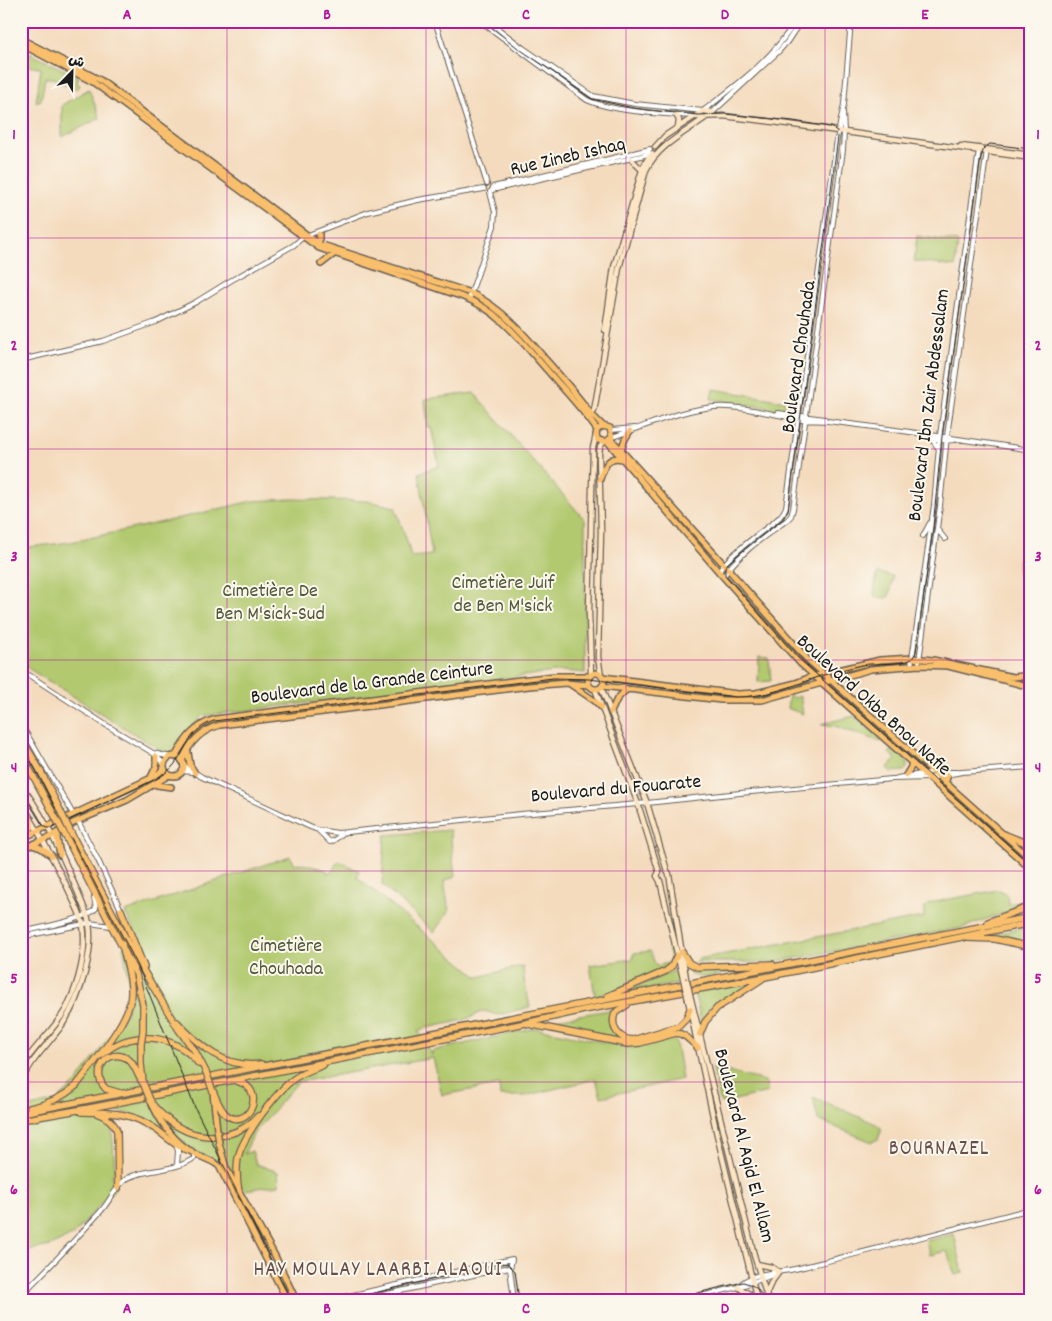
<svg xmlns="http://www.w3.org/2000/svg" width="1052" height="1321" font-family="Dekko,'Playpen Sans Arabic',sans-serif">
<rect width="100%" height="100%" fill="#fbf7ec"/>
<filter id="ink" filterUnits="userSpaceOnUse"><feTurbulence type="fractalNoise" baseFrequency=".02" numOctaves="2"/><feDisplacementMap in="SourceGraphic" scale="10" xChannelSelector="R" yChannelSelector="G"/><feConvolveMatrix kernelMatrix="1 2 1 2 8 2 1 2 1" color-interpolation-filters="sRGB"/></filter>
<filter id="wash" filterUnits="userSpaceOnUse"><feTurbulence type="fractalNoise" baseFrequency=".0096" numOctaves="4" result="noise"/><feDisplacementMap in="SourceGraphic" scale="20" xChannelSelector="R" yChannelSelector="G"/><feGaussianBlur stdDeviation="1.12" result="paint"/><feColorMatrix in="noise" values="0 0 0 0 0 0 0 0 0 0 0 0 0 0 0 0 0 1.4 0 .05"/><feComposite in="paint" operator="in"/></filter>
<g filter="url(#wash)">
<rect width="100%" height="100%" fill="#f4dbbe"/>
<path fill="#b2c96f" stroke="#677246" d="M21 49 79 77 77 82 80 86 76 89 73 86 56 82 55 78H45L41 100 36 102 41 68 26 66 21 103Z
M89 89 100 118 62 137V105Z
M917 236 958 242 955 267 914 261Z
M713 389 785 401 784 408 781 410 711 399Z
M474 393 585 520V673L563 671 202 716 171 753 162 751 21 664V548L71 542 172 520 252 501 292 499 367 501 395 507 407 541 411 557 432 555 419 473 439 466 431 427H428L425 399Z
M1023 553 1031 554V575L1018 574 1019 558H1022Z
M877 573 893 576 890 594 887 598 876 597 874 594Z
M759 657 769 658 771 681 758 682Z
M789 695 794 698 800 696 803 714 787 708Z
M854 716 881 739V742L835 726 821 724Z
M894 749 907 761V768L904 771 891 772 887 768 896 759 889 753Z
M450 830 455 877 444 881 449 911 434 932 382 885 385 835Z
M290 856 295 864 299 863 327 870V873H331L338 861 360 871 357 877 478 977 523 966 524 979 530 1007 498 1015 484 1011 464 1020 418 1030 432 1055V1051L536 1028 632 1048 673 1038 676 1043 682 1079 601 1097 596 1079 524 1096H500L499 1085 442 1095 433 1058 298 1082 254 1133 244 1154 252 1151 256 1164 278 1172 279 1185 245 1190 218 1163 199 1154 130 1114 110 1110H88L23 1120 21 1109 56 1101 76 1083 126 1014 131 994 123 947 139 941 125 912Z
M998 890C1007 891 1008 897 1008 904L1031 899V903L962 928 774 962H695L698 959 924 917C924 911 924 907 929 903Z
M1031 926V945L985 936 1026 927Z
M674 946 675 952 670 965 615 991 595 996 590 965 633 959 634 953 650 951 656 966 668 963 671 958 668 947Z
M695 967 761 968 704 977 691 975 689 971Z
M674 971 679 973 682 983 620 994Z
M751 981 752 983 710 1008 702 1024 694 992Z
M615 1009C609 1024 610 1027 620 1039L587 1033 544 1021Z
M713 1068 765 1081 768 1092 722 1103 720 1101Z
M813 1097 876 1124 882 1129 878 1139 872 1142 818 1120Z
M87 1114 99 1118 112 1129 115 1169 112 1177 116 1187 74 1234 51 1246 22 1251 21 1126Z
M954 1234 963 1273 955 1275 947 1251 930 1255 926 1241Z"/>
</g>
<g filter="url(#ink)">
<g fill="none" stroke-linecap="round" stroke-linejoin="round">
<g stroke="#685f55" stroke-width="6">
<path id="tertiary" d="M435 21 487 184
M480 21 587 100C614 112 664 114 694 116
M488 21 523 48 593 96 635 104 703 111C735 86 775 58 795 21
M713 112 779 51 787 42 801 21
M493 187 650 149
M492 190 641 156 650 153
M469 299 494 226 495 212 490 192
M21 360 103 341 156 322 196 302 230 281 294 245 303 237 368 212 418 200 484 189
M778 413 825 419
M611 430 635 428
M925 435C933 440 949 442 958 439
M612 437C646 427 678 410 714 407 744 405 775 416 805 420 815 421 825 420 835 422 901 430 965 440 1031 450
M930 437 939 449
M937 529 945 539
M923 536 930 523
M719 572C724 560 753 538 765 529 773 522 782 518 786 507L837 139 844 104 851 21
M723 577C738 554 765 536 787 520L791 516 793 509 843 150 844 132 843 112
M919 661 940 506 947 436 987 150
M911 666 934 505 940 435 979 150
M21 670 106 725 153 753 164 764
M21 724 73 814
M153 753 171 757
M183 765 202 777 310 827 318 830 338 833 521 814 638 804 740 793 892 779 929 778 962 772 1031 767
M182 771 192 772
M897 778 933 772H957
M78 821 98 860 121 910
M318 830 330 842 333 841 342 834
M21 932C35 929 90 919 96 908L94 898
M21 937 89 923 111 926
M176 1145 178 1151 177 1165
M738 1287C750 1272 777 1273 795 1269 874 1250 952 1229 1031 1209
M21 1295C49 1268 75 1240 101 1211 109 1202 115 1188 125 1180 139 1169 176 1172 194 1158V1153
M22 1300 29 1289
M331 1300 512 1259 510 1269 514 1300
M360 1300 505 1268 510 1269
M685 1300 738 1287 776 1274"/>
</g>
<g stroke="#685f55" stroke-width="7">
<path id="secondary" d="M676 115 679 120 678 127
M696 117 723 116 766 121 1031 158
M961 146 1031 155
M655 147 665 136 703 111 713 112
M631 159 642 170
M605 330 614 267 642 170 648 158 652 154
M589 416 594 411 619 268 646 170C659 143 691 130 713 112
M591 675 589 612 593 448 596 435
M601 676 598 657 601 531 599 454 600 447 603 443
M601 687 647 803 667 871 669 874 686 978
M595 689 638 804 659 872 657 876 660 881 683 978
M21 785C50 824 69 870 87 915 97 947 80 999 62 1025 48 1045 31 1059 21 1082
M21 801C38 832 55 861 70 893 74 903 81 914 83 925 87 951 79 983 67 1007 55 1030 34 1046 21 1068
M691 999 754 1255 768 1300
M688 1000 717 1135 757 1300
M757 1264 771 1267 779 1272 771 1283 766 1294
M738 1287 757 1299"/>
</g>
<g stroke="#685f55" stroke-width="8">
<path id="primary" d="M21 39 100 80 319 244 471 293C502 308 524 334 546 360 562 378 577 395 591 414L603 426 610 428 612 437 606 442 598 440 596 435 597 430 603 426
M21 44 93 82 319 248 463 297C499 310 522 342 547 370 564 390 582 408 597 430
M319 244V234
M321 264 334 254
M611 439 728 569 807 659 1031 859
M608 442 719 572 801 664 1031 869
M621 450 625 439 630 431
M600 479C604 467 608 455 622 459
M588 681a8 8 0 1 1 16 0a8 8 0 1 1-16 0Z
M603 677 738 694 756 693 796 683 813 676 880 660 912 658 933 660 1013 677 1023 676 1027 679 1028 682 1025 685
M570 684 595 701 601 707
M602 686 721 700H762L871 669 919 665 948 666 1031 687
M611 712 617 699 627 689
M188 752 190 765 195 773
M164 766a10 10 0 1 1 20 0a10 10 0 1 1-20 0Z
M175 757C185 739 196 724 216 719L520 680 555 676H590
M182 761C189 743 201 730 220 725L529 686 566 683 589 685
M906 775 911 767V762
M151 777 156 767V756
M945 783 948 775
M157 785 171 787
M58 832 57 838 60 855
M27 836 31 828V819
M21 839 151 778 159 773 164 768
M32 845 41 848 52 856
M21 849 48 838 75 822 127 800 169 775
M213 1093 217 1130
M153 1106C162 1125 176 1143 195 1154 203 1158 212 1160 219 1166L287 1300
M219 1143 226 1168 275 1256 296 1300"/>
</g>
<g stroke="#685f55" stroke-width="8">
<path id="trunk" d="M21 738 40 770 59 808
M21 753 52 811
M1001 833 1031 845
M72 835 137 960 179 1030 195 1051 206 1072
M66 837 136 974 143 1005V1031
M121 910 144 967
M988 922 1031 906
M967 938 995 939 1031 947
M682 952 689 963 697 967 772 964
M608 996 666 971 672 966 677 955
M627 1005 615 1013C610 1027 618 1039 633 1040L679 1026 686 1019 690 1009
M177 1022C199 1046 225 1069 261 1064
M528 1024 628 1044 640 1043 676 1033C686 1034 691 1042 698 1048
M700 1034 705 1022 717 1008 762 979
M141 1044V1064L143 1082
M102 1055C131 1028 175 1034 199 1064
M212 1089C216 1097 220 1111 228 1116 246 1127 262 1100 248 1087 244 1083 239 1082 234 1080
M120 1093 106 1089C89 1072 108 1046 128 1059 136 1065 137 1076 143 1083
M150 1100C153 1107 159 1112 165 1117 192 1142 233 1143 258 1116
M30 1108C48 1104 62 1098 76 1086 92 1065 125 1026 130 1002 134 983 126 963 122 944
M81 1112C113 1113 129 1111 157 1130 168 1138 177 1148 191 1151
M21 1113 1031 917
M96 1113C105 1116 114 1122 117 1131L118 1188
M21 1120 95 1107 526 1023 584 1010 765 977 1031 923
M239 1193C237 1181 236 1170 238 1158 242 1137 277 1091 295 1078 304 1072 314 1069 323 1065"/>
</g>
<use href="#tertiary" stroke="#fff" stroke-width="4"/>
<use href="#secondary" stroke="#fde5c4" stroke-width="4.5"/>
<use href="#primary" stroke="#f9bf6c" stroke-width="5"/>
<use href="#trunk" stroke="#f9bf6c" stroke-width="5.5"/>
<path stroke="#1c1c1c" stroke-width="1" d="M483 21 518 48 592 99 633 108 665 112 699 115 725 114 793 121 831 127 837 131 838 137 788 510 783 519 728 563 725 567V575L798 658 1031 865
M21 742 138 966 196 1110 291 1300
M21 790 42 824 47 828H52L158 778C164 774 170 770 174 765 188 746 190 729 214 721L553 678 589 679 735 697C760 697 783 690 806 681 824 674 844 669 862 665 878 662 897 666 912 659L916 652 933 527 942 436 981 157 984 148 990 144 1031 149
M345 1300 501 1263 508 1264 515 1271 519 1300
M668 1300 743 1282C754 1285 760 1289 763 1300"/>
<g stroke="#685f55" stroke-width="7" stroke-linecap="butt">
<path id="secondary-bridge" d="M683 978 688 1000
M687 981 691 999"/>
</g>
<g stroke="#685f55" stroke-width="8" stroke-linecap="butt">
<path id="primary-bridge" d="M217 1130 219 1143"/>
</g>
<g stroke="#685f55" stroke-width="8" stroke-linecap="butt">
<path id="trunk-bridge" d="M59 808 72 835
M52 811 66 837
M141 1044 143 1031
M206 1072 212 1089
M144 1085 150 1100"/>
</g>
<use href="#secondary-bridge" stroke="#fde5c4" stroke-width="4.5"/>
<use href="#primary-bridge" stroke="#f9bf6c" stroke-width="5"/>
<use href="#trunk-bridge" stroke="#f9bf6c" stroke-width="5.5"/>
</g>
</g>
<path fill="none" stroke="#b5179e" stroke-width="1" stroke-opacity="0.55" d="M227 21V1300M426 21V1300M626 21V1300M825 21V1300M21 238H1031M21 449H1031M21 660H1031M21 871H1031M21 1082H1031"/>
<g text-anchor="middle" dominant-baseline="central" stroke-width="4" stroke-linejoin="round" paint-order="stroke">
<g font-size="20" fill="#1c1c1c" stroke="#fbf7ec">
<text transform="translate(568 158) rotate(-13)">Rue Zineb Ishaq</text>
<text transform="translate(800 357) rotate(-82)">Boulevard Chouhada</text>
<text transform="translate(930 405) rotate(-83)">Boulevard Ibn Zair Abdessalam</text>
<text transform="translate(372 684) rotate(-7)">Boulevard de la Grande Ceinture</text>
<text transform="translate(873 706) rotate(42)">Boulevard Okba Bnou Nafie</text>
<text transform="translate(616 790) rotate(-5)">Boulevard du Fouarate</text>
<text transform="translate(743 1146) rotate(76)">Boulevard Al Aqid El Allam</text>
</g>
<g font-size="20" fill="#505939" stroke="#fbf7ec">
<text x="503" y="584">Cimetière Juif<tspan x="503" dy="23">de Ben M'sick</tspan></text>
<text x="270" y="592">Cimetière De<tspan x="270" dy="23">Ben M'sick-Sud</tspan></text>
<text x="286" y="947">Cimetière<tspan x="286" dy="23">Chouhada</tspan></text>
</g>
<g font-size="21" letter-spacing="1" fill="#694f4b" stroke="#fbf7ec">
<text x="939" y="1150">BOURNAZEL</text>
<text x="378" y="1271">HAY MOULAY LAARBI ALAOUI</text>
</g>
</g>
<rect width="1052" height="1321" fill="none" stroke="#fbf7ec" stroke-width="55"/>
<g transform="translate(72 72) rotate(23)" stroke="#fbf7ec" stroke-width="4" paint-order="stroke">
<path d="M0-4L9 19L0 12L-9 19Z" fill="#1c1c1c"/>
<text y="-8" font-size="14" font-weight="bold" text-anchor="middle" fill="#1c1c1c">ش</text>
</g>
<rect x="28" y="28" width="996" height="1266" fill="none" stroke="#b5179e" stroke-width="2"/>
<g font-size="16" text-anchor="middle" font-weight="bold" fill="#b5179e">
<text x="127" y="19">A</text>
<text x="327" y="19">B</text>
<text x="526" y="19">C</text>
<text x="725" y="19">D</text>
<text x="925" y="19">E</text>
<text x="14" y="139">1</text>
<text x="1038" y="139">1</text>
<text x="14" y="350">2</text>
<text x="1038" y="350">2</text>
<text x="14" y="561">3</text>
<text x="1038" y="561">3</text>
<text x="14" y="772">4</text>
<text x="1038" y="772">4</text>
<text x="14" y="983">5</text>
<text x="1038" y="983">5</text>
<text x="14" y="1194">6</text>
<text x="1038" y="1194">6</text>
<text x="127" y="1313">A</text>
<text x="327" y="1313">B</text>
<text x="526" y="1313">C</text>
<text x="725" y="1313">D</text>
<text x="925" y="1313">E</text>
</g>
</svg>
